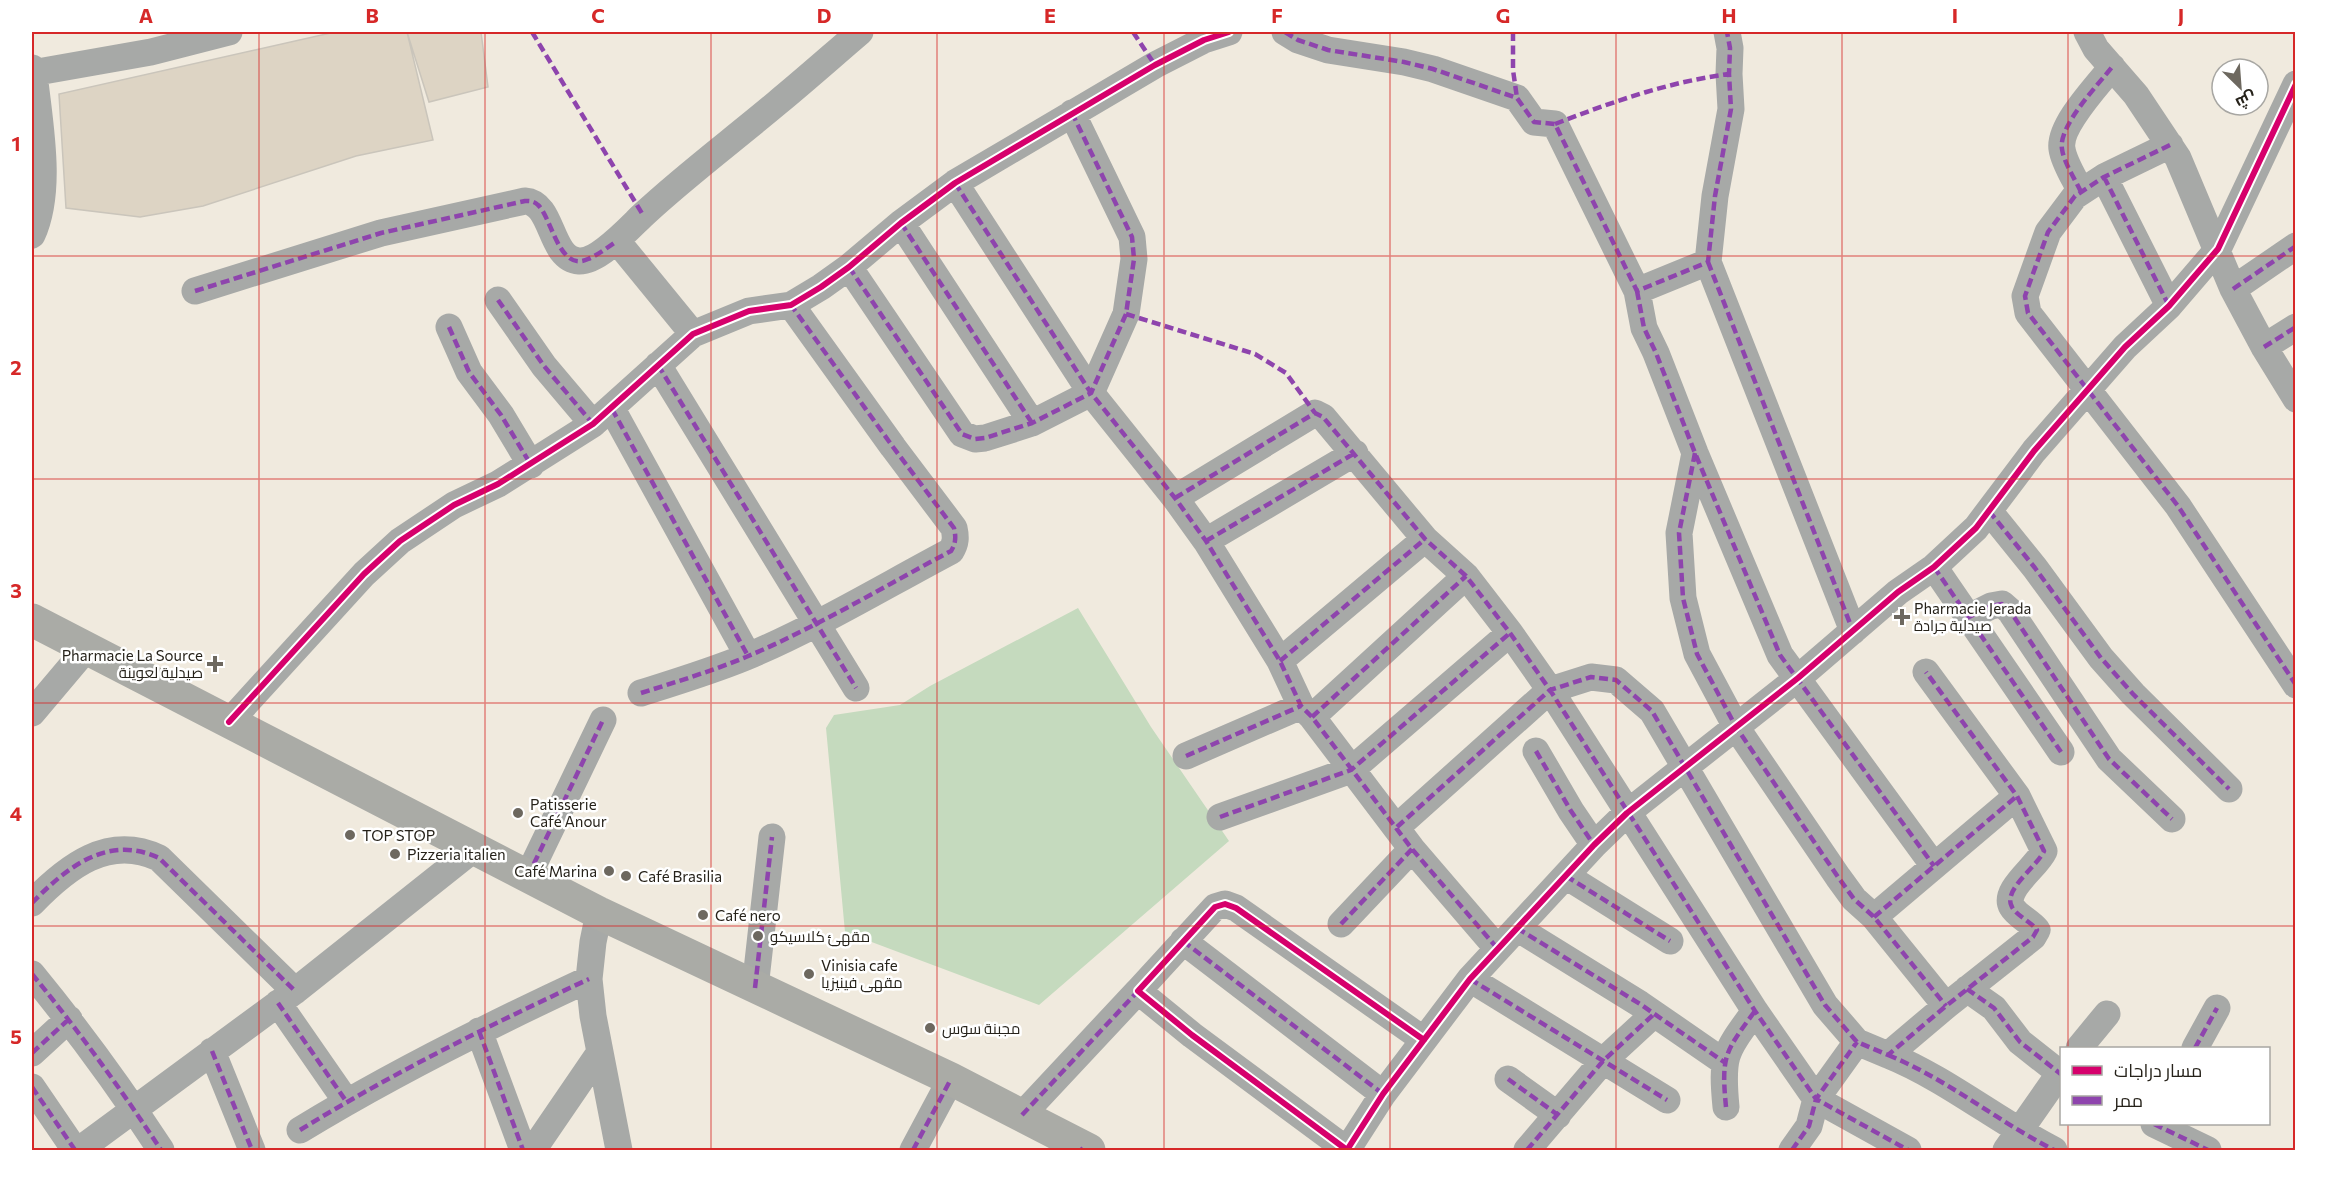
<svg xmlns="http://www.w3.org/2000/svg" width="2327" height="1182" font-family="Commissioner,Cairo,sans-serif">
<rect width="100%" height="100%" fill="#f0eade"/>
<path fill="#c5dabe" d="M1078 608 1151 727 1229 841 1039 1005 845 932 826 728 834 715 900 705 930 686Z"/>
<path fill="#ddd4c4" stroke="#cac5bb" stroke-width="1.5" d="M335 32H407L433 140 356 156 203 206 140 217 66 208 59 94Z
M407 32H481L488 87 429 102Z"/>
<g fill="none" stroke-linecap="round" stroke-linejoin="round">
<path stroke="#a7a9a7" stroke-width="27" d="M1285 32 1298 40 1328 50 1404 62 1433 69 1517 98 1534 122 1555 124 1637 291 1708 262 1715 196 1731 109 1729 74 1730 48 1727 32
M2087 32 2096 49 2136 95 2178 158 2233 289 2264 347 2296 399
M32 68 34 73C39 122 53 189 32 235
M32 73 151 52 229 32
M2170 145 2104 177 2075 196 2048 232 2025 296 2028 313 2178 506 2296 685
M2104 177 2169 306
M955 183 1091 393 1175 498 1206 541 1280 661 1301 706 1312 717 1412 849 1497 948
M2081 192C2075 179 2064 163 2062 149 2058 126 2098 85 2112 67
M901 223 1032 423
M617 241 693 334
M1708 262 1853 631
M849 267 962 434 975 439 985 438 1032 423 1091 393 1126 314 1134 259 1132 237 1072 113
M2233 289 2296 246
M195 291 381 233 525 201C554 203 549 259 579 261 599 262 630 227 644 214 686 175 733 140 777 103 805 80 833 55 860 32
M1637 291 1644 328 1656 353 1695 453 1780 655 1934 866
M498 300 544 366 593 424
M449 327 469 372 501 415 531 465
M2264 347 2296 327
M658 365 856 688
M612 409 748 656
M1695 453 1679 533 1683 598 1697 654 1736 727 1838 877 1854 899 1874 917 1946 1006
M1175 498 1315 413 1323 417 1425 539 1466 576 1510 633 1550 690 1755 1011 1816 1099 1908 1150
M1989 511 2035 568 2101 658 2133 694 2229 789
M1206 541 1355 453
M1934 567 2061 752
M1969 617 1991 606 2002 604 2010 611 2109 759 2172 819
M1280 661 1425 539
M641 693C676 682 712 671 746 657 817 627 883 587 951 551 956 543 956 537 954 528L893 447 791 305
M32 713 86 649
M1312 717 1466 576
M229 722 364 574 400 541 454 505 498 484 593 424 693 334 749 311 791 305 821 287 849 267 901 223 955 183 1155 65 1204 40 1229 32
M1536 751 1571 811 1594 845
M1186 756 1301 706
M1220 817 1351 770 1510 633
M1397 827 1550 690 1591 677 1616 680 1652 711 1825 1005 1857 1042 1888 1055 1946 1006 2033 937 2037 930C2030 921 2017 916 2012 907 2002 890 2037 867 2044 851L2017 796 1926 672
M528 876 603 720
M1566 876 1670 941
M32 903C67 867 108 834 159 858L295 991
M599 913 593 942 589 979 593 1016 619 1150
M1874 917 2017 796
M1341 924 1412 849
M1517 928 1640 1004 1724 1062
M1183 941 1383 1094
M32 974C78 1030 121 1089 161 1150
M1470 979 1667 1100
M755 988 772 837
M1967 989 1994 1008 2020 1042 2062 1075
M278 1003 346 1101
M479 1031 523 1150
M1424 1040 1236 908 1225 904 1215 907 1138 991 1192 1035 1347 1150 1383 1094 1470 979 1594 845 1627 813 1798 678 1898 592 1934 567 1976 528 2034 451 2125 347 2169 306 2218 249 2296 84
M2079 1048 2107 1014
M2195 1048 2217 1008
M212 1051 252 1150
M32 1053 69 1019
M1888 1055C1947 1079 1997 1121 2054 1150
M1508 1079 1558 1115
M32 1087 75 1150
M1726 1107C1721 1055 1725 1052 1755 1011
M1022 1115 1138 991
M2154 1124 2208 1150
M300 1130C393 1073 490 1025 589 979
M79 1150 295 991 475 848
M533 1150 600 1052
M913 1150 951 1079
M1527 1150 1603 1061 1654 1014
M1792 1150 1809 1126 1816 1099 1857 1042
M2006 1150 2062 1070"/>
<path stroke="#aaaba6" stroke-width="33" d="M32 620 599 913 951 1079 1089 1150"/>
<path stroke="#8e44ad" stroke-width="4.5" stroke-dasharray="9 4.5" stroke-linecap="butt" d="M532 32 643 215
M1133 32 1155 65
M1285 32 1298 40 1328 50 1404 62 1433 69 1517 98 1534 122 1555 124 1637 291 1708 262 1715 196 1731 109 1729 74 1730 48 1727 32
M1513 32V70L1517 98
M1555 124C1612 102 1668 82 1729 74
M2170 145 2104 177 2075 196 2048 232 2025 296 2028 313 2178 506 2296 685
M2104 177 2169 306
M955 183 1091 393 1175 498 1206 541 1280 661 1301 706 1312 717 1412 849 1497 948
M2081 192C2075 179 2064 163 2062 149 2058 126 2098 85 2112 67
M901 223 1032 423
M1708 262 1853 631
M849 267 962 434 975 439 985 438 1032 423 1091 393 1126 314 1134 259 1132 237 1072 113
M2233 289 2296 246
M195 291 381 233 525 201C530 201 534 201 538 205 552 218 559 273 588 259 598 255 608 247 617 241
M1637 291 1644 328 1656 353 1695 453 1780 655 1934 866
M498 300 544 366 593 424
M1126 314 1255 354 1286 373 1315 413
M449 327 469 372 501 415 531 465
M2264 347 2296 327
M658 365 856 688
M612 409 748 656
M1695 453 1679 533 1683 598 1697 654 1736 727 1838 877 1854 899 1874 917 1946 1006
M1175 498 1315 413 1323 417 1425 539 1466 576 1510 633 1550 690 1755 1011 1816 1099 1908 1150
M1989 511 2035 568 2101 658 2133 694 2229 789
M1206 541 1355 453
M1934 567 2061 752
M1969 617 1991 606 2002 604 2010 611 2109 759 2172 819
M1280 661 1425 539
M641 693C676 682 712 671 746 657 817 627 883 587 951 551 956 543 956 537 954 528L893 447 791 305
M1312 717 1466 576
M1536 751 1571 811 1594 845
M1186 756 1301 706
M1220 817 1351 770 1510 633
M1397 827 1550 690 1591 677 1616 680 1652 711 1825 1005 1857 1042 1888 1055 1946 1006 2033 937 2037 930C2030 921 2017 916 2012 907 2002 890 2037 867 2044 851L2017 796 1926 672
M528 876 603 720
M1566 876 1670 941
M32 903C67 867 108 834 159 858L295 991
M1874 917 2017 796
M1341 924 1412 849
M1517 928 1640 1004 1724 1062
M1183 941 1383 1094
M32 974C78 1030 121 1089 161 1150
M1470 979 1667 1100
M755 988 772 837
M1967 989 1994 1008 2020 1042 2062 1075
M278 1003 346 1101
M479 1031 523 1150
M2195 1048 2217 1008
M212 1051 252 1150
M32 1053 69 1019
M1888 1055C1947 1079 1997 1121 2054 1150
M1508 1079 1558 1115
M32 1087 75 1150
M1726 1107C1721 1055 1725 1052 1755 1011
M1022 1115 1138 991
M2154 1124 2208 1150
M300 1130C393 1073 490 1025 589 979
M913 1150 951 1079
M1081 1150 1083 1148
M1527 1150 1603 1061 1654 1014
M1792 1150 1809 1126 1816 1099 1857 1042"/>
<g stroke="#fff" stroke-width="10">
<path id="cycleway" d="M229 722 364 574 400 541 454 505 498 484 593 424 693 334 749 311 791 305 821 287 849 267 901 223 955 183 1155 65 1204 40 1229 32
M1424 1040 1236 908 1225 904 1215 907 1138 991 1192 1035 1347 1150 1383 1094 1470 979 1594 845 1627 813 1798 678 1898 592 1934 567 1976 528 2034 451 2125 347 2169 306 2218 249 2296 84"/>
</g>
<use href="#cycleway" stroke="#d6006c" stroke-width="6"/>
</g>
<path fill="none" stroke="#d62828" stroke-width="1.5" stroke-opacity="0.55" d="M259 32V1150M485 32V1150M711 32V1150M937 32V1150M1164 32V1150M1390 32V1150M1616 32V1150M1842 32V1150M2068 32V1048M32 256H2296M32 479H2296M32 703H2296M32 926H2296M2068 1124V1150"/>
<g fill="#6d685f" stroke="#fff" stroke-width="2">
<path d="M1899 608h6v6h6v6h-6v6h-6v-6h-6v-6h6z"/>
<path d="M212 655h6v6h6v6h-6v6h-6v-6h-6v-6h6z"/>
<circle cx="518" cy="813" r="6"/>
<circle cx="350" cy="835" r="6"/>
<circle cx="395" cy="854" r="6"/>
<circle cx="609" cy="871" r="6"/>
<circle cx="626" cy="876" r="6"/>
<circle cx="703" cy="915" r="6"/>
<circle cx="758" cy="936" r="6"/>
<circle cx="809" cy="974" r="6"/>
<circle cx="930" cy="1028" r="6"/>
</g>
<g text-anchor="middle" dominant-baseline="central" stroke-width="5" stroke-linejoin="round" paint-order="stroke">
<g font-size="15" fill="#26221a" stroke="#fff" text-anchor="start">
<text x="1914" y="608">Pharmacie Jerada<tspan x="1914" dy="17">صيدلية جرادة</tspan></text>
<text x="203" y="655" text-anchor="end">Pharmacie La Source<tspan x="203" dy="17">صيدلية لعوينة</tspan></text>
<text x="530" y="804">Patisserie<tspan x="530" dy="17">Café Anour</tspan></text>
<text x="362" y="835">TOP STOP</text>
<text x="407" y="854">Pizzeria italien</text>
<text x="597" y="871" text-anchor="end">Café Marina</text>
<text x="638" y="876">Café Brasilia</text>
<text x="715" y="915">Café nero</text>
<text x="770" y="936">مقهئ كلاسيكو</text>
<text x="821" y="965">Vinisia cafe<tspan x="821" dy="17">مقهى فينيزيا</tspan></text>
<text x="942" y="1028">مجبنة سوس</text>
</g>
</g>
<rect width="2327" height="1182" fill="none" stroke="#ffffff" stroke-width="66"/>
<rect x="2060" y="1047" width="210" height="78" fill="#ffffff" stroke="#a8a7a3" stroke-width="1.5"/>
<rect x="2072" y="1066" width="30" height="9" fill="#d6006c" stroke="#a8a7a3" stroke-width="1.5"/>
<text x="2114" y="1077" font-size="18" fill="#26221a">مسار دراجات</text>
<rect x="2072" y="1096" width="30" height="9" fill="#8e44ad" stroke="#a8a7a3" stroke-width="1.5"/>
<text x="2114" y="1107" font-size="18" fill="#26221a">ممر</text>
<g transform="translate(2240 87) rotate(155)"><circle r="28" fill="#ffffff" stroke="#a8a7a3" stroke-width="1.5"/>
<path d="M0-4.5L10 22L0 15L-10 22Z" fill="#6d685f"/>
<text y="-9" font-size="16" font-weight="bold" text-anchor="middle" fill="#26221a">ش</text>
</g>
<rect x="33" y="33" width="2261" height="1116" fill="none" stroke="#d62828" stroke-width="2"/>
<g font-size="20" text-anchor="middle" font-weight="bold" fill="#d62828">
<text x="146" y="23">A</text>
<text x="372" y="23">B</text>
<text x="598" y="23">C</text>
<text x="824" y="23">D</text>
<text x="1050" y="23">E</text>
<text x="1277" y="23">F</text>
<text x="1503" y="23">G</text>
<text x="1729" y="23">H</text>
<text x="1955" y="23">I</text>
<text x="2181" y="23">J</text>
<text x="16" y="151">1</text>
<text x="16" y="375">2</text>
<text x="16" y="598">3</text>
<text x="16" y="821">4</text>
<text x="16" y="1044">5</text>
</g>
</svg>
